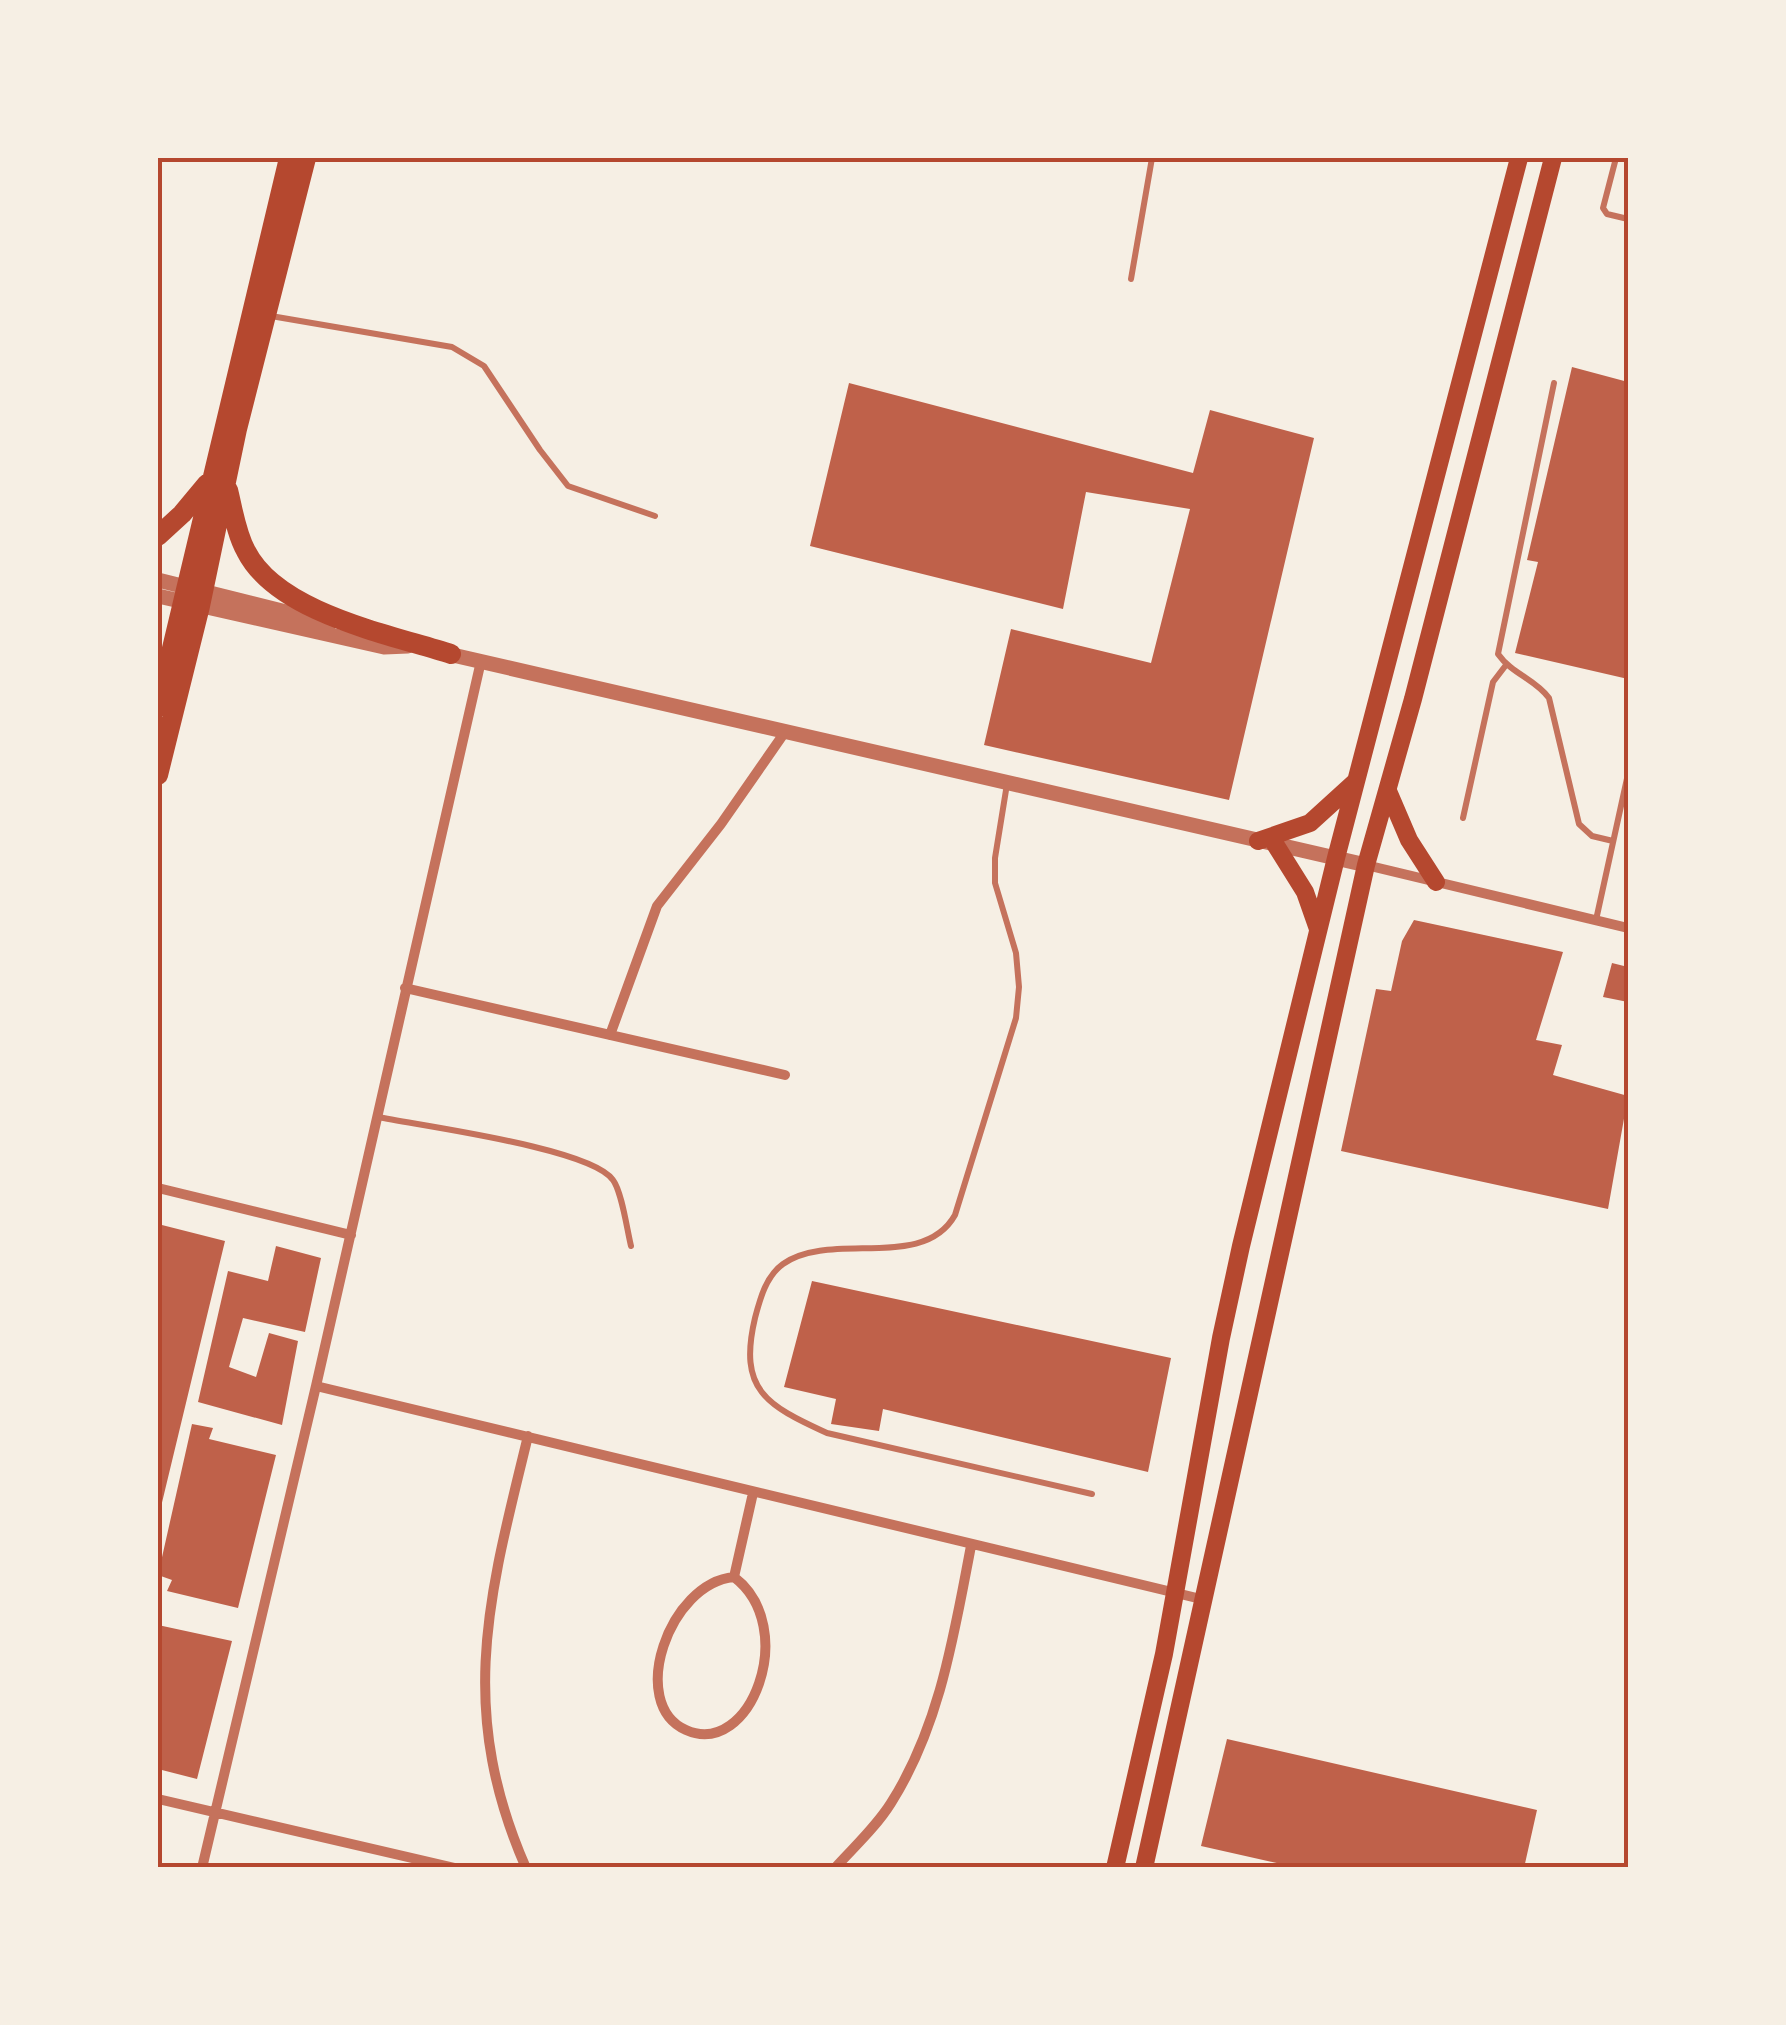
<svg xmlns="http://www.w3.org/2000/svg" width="1786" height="2025" font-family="'Asap Condensed',sans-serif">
<rect width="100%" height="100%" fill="#f6efe4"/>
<path fill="#bf614a" d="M1572 367 1628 382V679L1515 653 1538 562 1527 560Z
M849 383 1193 473 1210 410 1314 438 1229 800 984 745 1011 629 1151 663 1190 509 1086 492 1063 609 810 546Z
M1414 920 1563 952 1536 1040 1562 1045 1553 1075 1628 1096 1608 1209 1341 1151 1376 989 1391 991 1402 941Z
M1612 963 1628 967V1002L1603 997Z
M158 1224 225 1241 159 1515H158Z
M276 1246 321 1258 305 1332 243 1318 229 1367 256 1377 269 1333 298 1341 282 1425 198 1402 228 1271 268 1281Z
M812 1281 1171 1358 1148 1472 883 1409 879 1431 831 1424 836 1399 784 1387Z
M192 1424 213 1428 209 1439 276 1455 238 1608 167 1591 172 1580 158 1575Z
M158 1625 232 1641 197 1779 158 1769Z
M1227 1739 1537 1810 1524 1868H1299L1201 1846Z"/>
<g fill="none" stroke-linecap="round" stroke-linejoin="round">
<path stroke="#c5725c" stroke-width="6" d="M1616 158 1603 208 1607 214 1628 219
M1131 279 1152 158
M271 316 452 347 484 366 540 450 568 486 655 516
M1554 383 1498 654C1512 674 1535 679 1549 698L1579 824 1592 836 1613 841
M1007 784 995 858V883L1016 953 1019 987 1016 1018 955 1215C923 1272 832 1230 783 1264 766 1276 760 1299 755 1318 738 1390 766 1405 827 1433L1092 1494
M1463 818 1493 682 1506 665
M1596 920 1628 774
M378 1117C421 1126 591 1148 613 1180 622 1192 627 1230 631 1246"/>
<path stroke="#c5725c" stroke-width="10" d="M1366 865 1628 928
M405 988 785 1075
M610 1035 657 906 721 824 785 732
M158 1188 351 1235
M316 1386 1201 1599
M734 1577C800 1627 751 1759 686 1730 627 1704 669 1583 734 1577Z
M734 1577 753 1493
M158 1799 455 1868
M202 1868 316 1386 481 661
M526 1868C456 1708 489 1596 528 1436
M835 1868C854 1847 876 1827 891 1803 940 1726 954 1634 971 1546"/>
<path stroke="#c5725c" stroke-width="15" d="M158 580 330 623
M158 596 384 647 408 646
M444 653 1366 865"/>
<path stroke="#b5482f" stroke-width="18" d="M1388 791 1409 840 1436 882
M1258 841 1310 823 1354 783
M1275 844 1305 892 1318 929
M1115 1868 1164 1654 1221 1338 1241 1246 1336 858 1519 158
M1144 1868 1366 865 1413 699 1553 158"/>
<path stroke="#b5482f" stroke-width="20" d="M228 490C233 510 236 533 246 551 277 613 389 634 451 654
M158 536 182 514 207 484
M158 707 289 158
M158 775 200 606 237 429 306 158"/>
</g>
<rect width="1786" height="2025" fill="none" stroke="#f6efe4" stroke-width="320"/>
<rect x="160" y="160" width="1466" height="1705" fill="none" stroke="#b5482f" stroke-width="4"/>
</svg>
